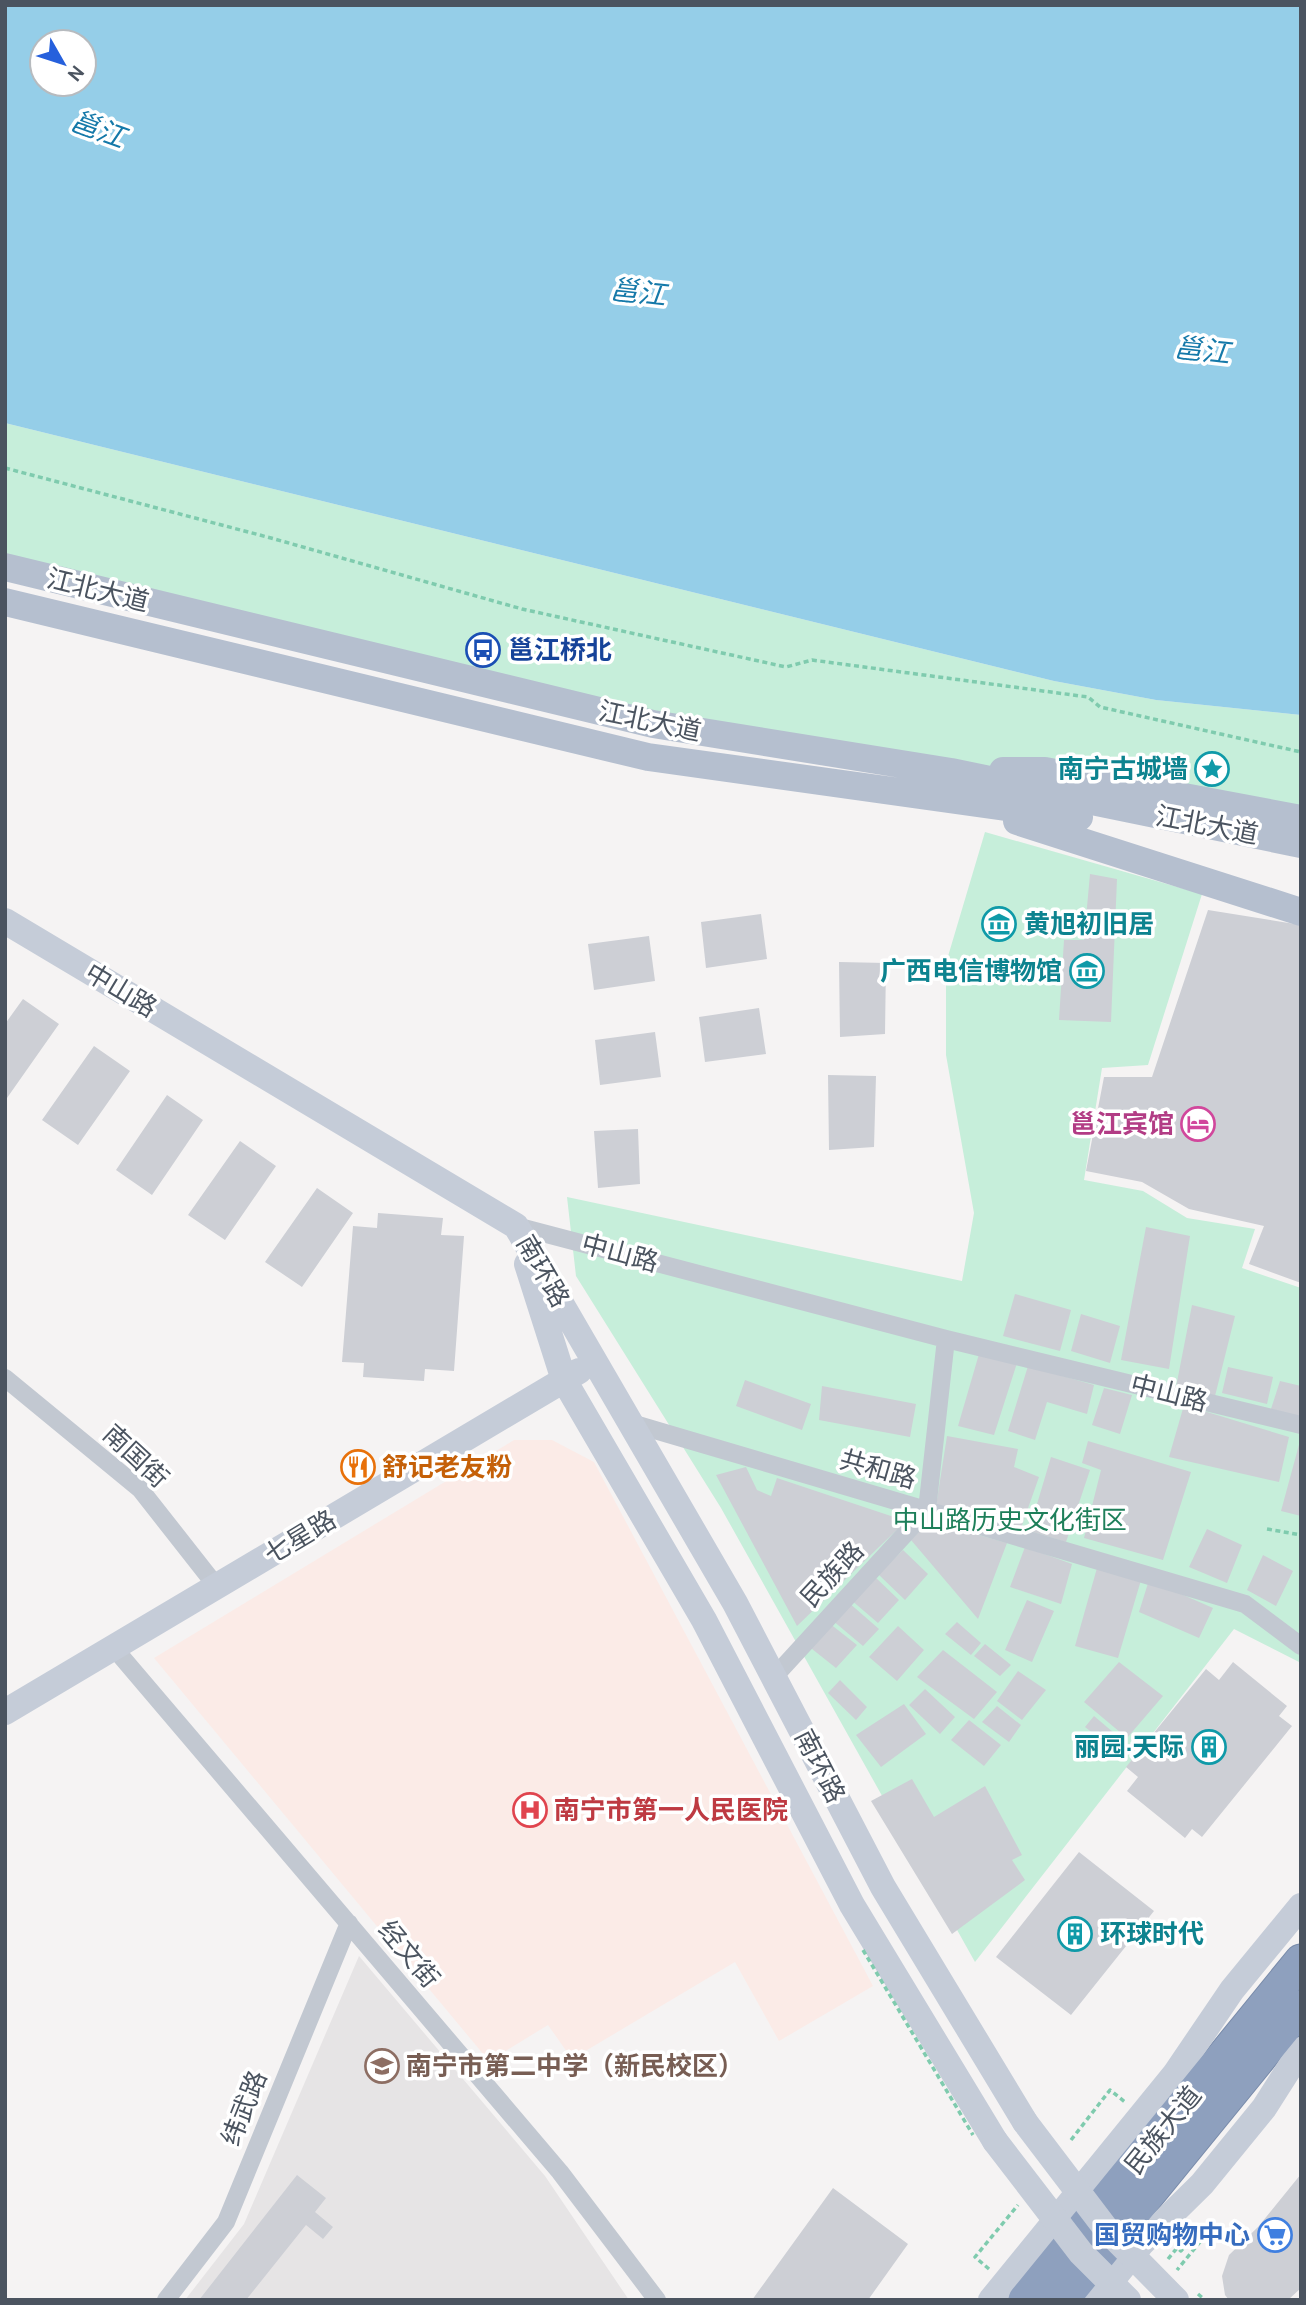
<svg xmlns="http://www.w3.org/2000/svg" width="1306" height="2305" font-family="Cabin,'Noto Sans SC',sans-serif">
<rect width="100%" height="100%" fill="#f5f3f3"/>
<path fill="#e6e4e5" d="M359 1956 545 2176 629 2300H185L244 2224Z"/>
<path fill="#fbebe7" d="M514 1440H552L594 1462 873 1986 779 2041 735 1962 572 2059 548 2025 489 2061 154 1658Z"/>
<path fill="#c6eeda" d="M5 423 1054 681 1156 700 1301 715V844L653 724 5 567Z
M985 832 1202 894 1148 1065 1102 1068 1084 1180 1143 1191 1187 1218 1255 1229 1242 1268 1301 1288V1663L1234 1629 975 1962 721 1508 576 1276 567 1197 962 1281 974 1213 946 1055V963Z"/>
<path fill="#95cee8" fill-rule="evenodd" d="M5 5H1301V715L1156 700 1054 681 5 423ZM42 42H84V84H42Z"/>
<path fill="#cdcfd5" d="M1090 874 1117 879 1111 1022 1059 1020 1064 940H1084Z
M1208 910 1301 925V1283L1249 1264 1264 1226 1189 1209 1142 1182 1086 1171 1104 1077H1152Z
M761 914 767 959 706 968 701 922Z
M649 936 655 981 594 990 588 944Z
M839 962 886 963 885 1034 840 1037Z
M23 999 59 1024 7 1098 5 1097V1024Z
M759 1008 766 1054 705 1062 699 1017Z
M655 1032 661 1077 600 1085 595 1040Z
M94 1046 130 1071 78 1145 42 1120Z
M828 1075 876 1076 874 1147 829 1150Z
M167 1095 203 1120 152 1195 116 1170Z
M638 1129 640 1184 598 1188 594 1131Z
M240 1141 276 1166 225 1240 188 1215Z
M317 1188 353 1213 302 1287 265 1262Z
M378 1213 443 1218 441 1235 464 1236 454 1371 425 1369 424 1381 363 1377 364 1363 342 1362 353 1226 377 1228Z
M1146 1227 1190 1236 1169 1369 1121 1360Z
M1015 1294 1071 1310 1060 1351 1003 1336Z
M1192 1305 1235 1316 1215 1396 1176 1387Z
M1081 1314 1120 1326 1110 1363 1071 1351Z
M979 1354 1017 1363 994 1435 958 1426Z
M1028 1366 1094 1385 1087 1414 1047 1402 1035 1440 1008 1431Z
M1228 1367 1273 1377 1267 1404 1222 1393Z
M745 1380 811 1404 802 1430 736 1406Z
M1280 1381 1301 1386V1417L1271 1409Z
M822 1386 916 1404 910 1437 819 1420Z
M1104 1388 1132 1395 1120 1434 1092 1425Z
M1184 1405 1289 1437 1279 1482 1169 1457Z
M947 1436 1018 1449 1014 1467 1039 1477 1020 1531 936 1506Z
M1088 1441 1191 1472 1163 1560 1084 1538 1101 1470 1082 1463Z
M1300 1441H1301V1516L1281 1511Z
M1051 1457 1090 1470 1066 1542 1029 1531Z
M746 1467 757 1490 771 1496 777 1478 906 1521 797 1626 716 1475Z
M929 1521 1007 1543 978 1619 911 1540Z
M1207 1529 1242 1545 1227 1583 1189 1567Z
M1025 1547 1072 1564 1061 1604 1010 1587Z
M903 1550 928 1574 905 1600 878 1574Z
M1263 1555 1293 1571 1276 1606 1247 1590Z
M1097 1568 1141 1580 1118 1658 1075 1646Z
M873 1575 899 1600 878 1623 850 1599Z
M1149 1580 1213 1608 1199 1638 1139 1612Z
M1027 1600 1054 1611 1032 1662 1005 1650Z
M848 1602 879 1629 863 1646 832 1620Z
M957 1622 981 1643 971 1655 945 1634Z
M829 1623 857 1645 836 1668 807 1645Z
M898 1626 924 1650 897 1681 869 1657Z
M985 1644 1011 1665 1000 1676 974 1656Z
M943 1650 997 1692 974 1719 917 1677Z
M1119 1662 1163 1696 1127 1738 1084 1702Z
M1233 1662 1287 1706 1279 1716 1292 1726 1202 1837 1192 1829 1185 1838 1127 1791 1138 1777 1126 1767 1206 1669 1219 1680Z
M1018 1671 1046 1690 1022 1720 997 1701Z
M840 1680 867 1707 856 1720 828 1693Z
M925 1689 955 1717 940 1734 909 1705Z
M904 1704 926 1734 881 1767 856 1735Z
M997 1706 1021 1725 1009 1742 982 1722Z
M1094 1716 1120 1738 1113 1749 1085 1727Z
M969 1720 1001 1745 984 1766 951 1740Z
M912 1779 934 1817 985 1786 1022 1855 1012 1860 1025 1880 952 1934 871 1801Z
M1079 1852 1154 1911 1071 2015 996 1957Z
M1301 2174V2288L1288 2300H1229L1225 2295 1222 2276 1229 2255 1258 2227Z
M297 2175 326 2198 315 2212 333 2227 323 2239 306 2225 246 2300H199Z
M833 2188 908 2244 868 2300H752Z"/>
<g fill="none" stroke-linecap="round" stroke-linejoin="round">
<g stroke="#798baa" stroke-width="35">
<path id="highway" d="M1025 2300 1301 1961
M1062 2300 1301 2007"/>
</g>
<path stroke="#7fcbae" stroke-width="3.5" stroke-dasharray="5 3.5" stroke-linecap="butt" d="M5 468 271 538 522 609 786 667 812 660 1088 697 1100 707 1301 752
M1267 1529 1301 1535
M1071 2140 1110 2090 1125 2102
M1168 2259 1177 2248 1181 2251 1197 2231 1204 2237 1177 2270
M989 2269 975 2257 1018 2205
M1198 2294 1205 2300"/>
<path stroke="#c2c8d1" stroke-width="18" d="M516 1226 946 1339 1301 1425
M5 1378 140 1489 217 1587
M631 1423 1245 1604 1301 1646
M114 1648 560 2172 657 2300
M774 1677 927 1510 946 1339
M166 2300 226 2222 349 1923"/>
<path stroke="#c5ccd8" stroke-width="26" d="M5 921 516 1226 735 1603 883 1887 1025 2122
M527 1264 564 1380 704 1620 852 1905 995 2141
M5 1712 579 1371
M991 2300 1175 2074 1232 1990 1301 1906
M1096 2300 1141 2244 1202 2184 1264 2108 1301 2050"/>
<path stroke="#b5bfcf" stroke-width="28" d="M5 567 653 724 951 772 1301 844
M5 602 648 757 1079 817
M1003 771H1045L1301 819
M1017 821 1301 912"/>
<use href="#highway" stroke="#8ea0be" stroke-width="33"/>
<path stroke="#7fcbae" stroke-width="3.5" stroke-dasharray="5 3.5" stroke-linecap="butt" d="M863 1950 973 2135"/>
<path stroke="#c5ccd8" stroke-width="26" d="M1025 2122 1107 2230 1176 2300
M995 2141 1081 2253 1128 2300"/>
</g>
<defs>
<g id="bus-ring" transform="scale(1.75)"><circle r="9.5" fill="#fff" stroke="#1a4fb4" stroke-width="1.5"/><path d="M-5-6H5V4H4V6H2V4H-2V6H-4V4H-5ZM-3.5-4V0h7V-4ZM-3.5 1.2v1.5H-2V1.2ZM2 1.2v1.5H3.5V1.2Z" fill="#1a4fb4"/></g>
<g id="sight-ring" transform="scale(1.75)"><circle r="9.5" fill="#fff" stroke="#0f9aa8" stroke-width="1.5"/><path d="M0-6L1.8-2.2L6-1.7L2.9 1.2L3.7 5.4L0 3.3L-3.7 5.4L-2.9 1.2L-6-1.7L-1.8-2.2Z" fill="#0f9aa8"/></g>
<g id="museum-ring" transform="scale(1.75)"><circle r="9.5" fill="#fff" stroke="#0f9aa8" stroke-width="1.5"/><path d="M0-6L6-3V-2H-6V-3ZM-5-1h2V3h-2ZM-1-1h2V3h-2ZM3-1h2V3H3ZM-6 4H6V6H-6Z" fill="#0f9aa8"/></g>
<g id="hotel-ring" transform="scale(1.75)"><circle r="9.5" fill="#fff" stroke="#d1479c" stroke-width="1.5"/><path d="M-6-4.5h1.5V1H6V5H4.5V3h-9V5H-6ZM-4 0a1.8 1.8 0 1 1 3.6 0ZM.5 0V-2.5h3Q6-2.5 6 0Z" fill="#d1479c"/></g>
<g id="restaurant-ring" transform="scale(1.75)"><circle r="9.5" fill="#fff" stroke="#e8710a" stroke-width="1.5"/><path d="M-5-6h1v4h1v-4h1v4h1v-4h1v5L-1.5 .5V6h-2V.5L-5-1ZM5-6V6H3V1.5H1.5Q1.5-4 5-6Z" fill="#e8710a"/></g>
<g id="building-ring" transform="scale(1.75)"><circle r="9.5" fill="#fff" stroke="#0f9aa8" stroke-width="1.5"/><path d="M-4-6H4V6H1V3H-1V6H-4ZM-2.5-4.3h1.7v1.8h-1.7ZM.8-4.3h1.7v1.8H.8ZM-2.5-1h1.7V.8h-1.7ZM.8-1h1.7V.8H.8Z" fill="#0f9aa8"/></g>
<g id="hospital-ring" transform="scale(1.75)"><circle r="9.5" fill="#fff" stroke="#e0444e" stroke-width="1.5"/><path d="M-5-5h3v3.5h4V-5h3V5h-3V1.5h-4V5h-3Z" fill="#e0444e"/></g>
<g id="school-ring" transform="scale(1.75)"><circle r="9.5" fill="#fff" stroke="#8d6e63" stroke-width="1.5"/><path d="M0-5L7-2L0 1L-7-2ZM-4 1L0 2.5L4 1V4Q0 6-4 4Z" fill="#8d6e63"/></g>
<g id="supermarket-ring" transform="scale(1.75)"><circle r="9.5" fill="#fff" stroke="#3f7fe0" stroke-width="1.5"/><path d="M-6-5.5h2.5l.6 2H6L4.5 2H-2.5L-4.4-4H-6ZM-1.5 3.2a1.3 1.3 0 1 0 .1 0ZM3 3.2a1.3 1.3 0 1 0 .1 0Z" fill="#3f7fe0"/></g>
</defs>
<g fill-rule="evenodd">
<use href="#bus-ring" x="483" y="650"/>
<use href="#sight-ring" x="1212" y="769"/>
<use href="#museum-ring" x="999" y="924"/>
<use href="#museum-ring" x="1087" y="971"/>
<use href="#hotel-ring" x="1198" y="1124"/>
<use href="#restaurant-ring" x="358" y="1467"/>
<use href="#building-ring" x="1209" y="1747"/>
<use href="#hospital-ring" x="530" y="1810"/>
<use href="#building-ring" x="1075" y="1934"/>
<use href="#school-ring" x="382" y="2066"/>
<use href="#supermarket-ring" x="1275" y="2235"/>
</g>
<g text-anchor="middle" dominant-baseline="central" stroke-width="7" stroke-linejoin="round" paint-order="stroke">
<g font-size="26" fill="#4b5460" stroke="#fff">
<text transform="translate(98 590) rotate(14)">江北大道</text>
<text transform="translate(650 721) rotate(12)">江北大道</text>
<text transform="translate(1207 825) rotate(11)">江北大道</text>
<text transform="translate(121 990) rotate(31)">中山路</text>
<text transform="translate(620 1253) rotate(15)">中山路</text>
<text transform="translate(543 1271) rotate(60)">南环路</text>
<text transform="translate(1169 1393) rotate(14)">中山路</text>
<text transform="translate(136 1456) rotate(43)">南国街</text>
<text transform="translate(878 1469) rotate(16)">共和路</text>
<text transform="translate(300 1537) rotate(-31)">七星路</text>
<text transform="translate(832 1574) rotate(-47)">民族路</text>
<text transform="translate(820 1766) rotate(63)">南环路</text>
<text transform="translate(409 1954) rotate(50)">经文街</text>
<text transform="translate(244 2108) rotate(-68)">纬武路</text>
<text transform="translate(1163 2130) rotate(-51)">民族大道</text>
</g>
<g font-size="26" font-weight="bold" fill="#164399" stroke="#fff" text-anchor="start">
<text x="508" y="650">邕江桥北</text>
</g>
<g font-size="26" font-weight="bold" fill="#0d838f" stroke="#fff" text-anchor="end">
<text x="1188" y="769">南宁古城墙</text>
<text x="1024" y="924" text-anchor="start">黄旭初旧居</text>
<text x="1062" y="971">广西电信博物馆</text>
<text x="1184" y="1747">丽园·天际</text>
<text x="1100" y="1934" text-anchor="start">环球时代</text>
</g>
<g font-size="26" font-weight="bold" fill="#b23c85" stroke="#fff" text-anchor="end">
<text x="1174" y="1124">邕江宾馆</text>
</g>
<g font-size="26" font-weight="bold" fill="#c56008" stroke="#fff" text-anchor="start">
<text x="382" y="1467">舒记老友粉</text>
</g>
<g font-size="26" fill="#1e7f5a" stroke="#fff">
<text x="1010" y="1520">中山路历史文化街区</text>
</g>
<g font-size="26" font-weight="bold" fill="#be3a42" stroke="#fff" text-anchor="start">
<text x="554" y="1810">南宁市第一人民医院</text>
</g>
<g font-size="26" font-weight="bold" fill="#785e54" stroke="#fff" text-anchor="start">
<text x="406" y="2066">南宁市第二中学（新民校区）</text>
</g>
<g font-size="26" font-weight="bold" fill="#366cbe" stroke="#fff" text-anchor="end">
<text x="1250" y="2235">国贸购物中心</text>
</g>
<g font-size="28" font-style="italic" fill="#1579a9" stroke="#fff">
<text transform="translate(98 129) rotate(20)">邕江</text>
<text transform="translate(638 292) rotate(6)">邕江</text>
<text transform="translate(1202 350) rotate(6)">邕江</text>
</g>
</g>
<rect width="1306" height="2305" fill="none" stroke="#4b5460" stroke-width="14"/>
<g transform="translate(63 63) rotate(129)"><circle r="33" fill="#ffffff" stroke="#b7bbbf" stroke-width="2"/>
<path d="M0-5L12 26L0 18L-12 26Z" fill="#2660dc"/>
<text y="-10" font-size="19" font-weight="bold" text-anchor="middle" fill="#4b5460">N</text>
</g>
</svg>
